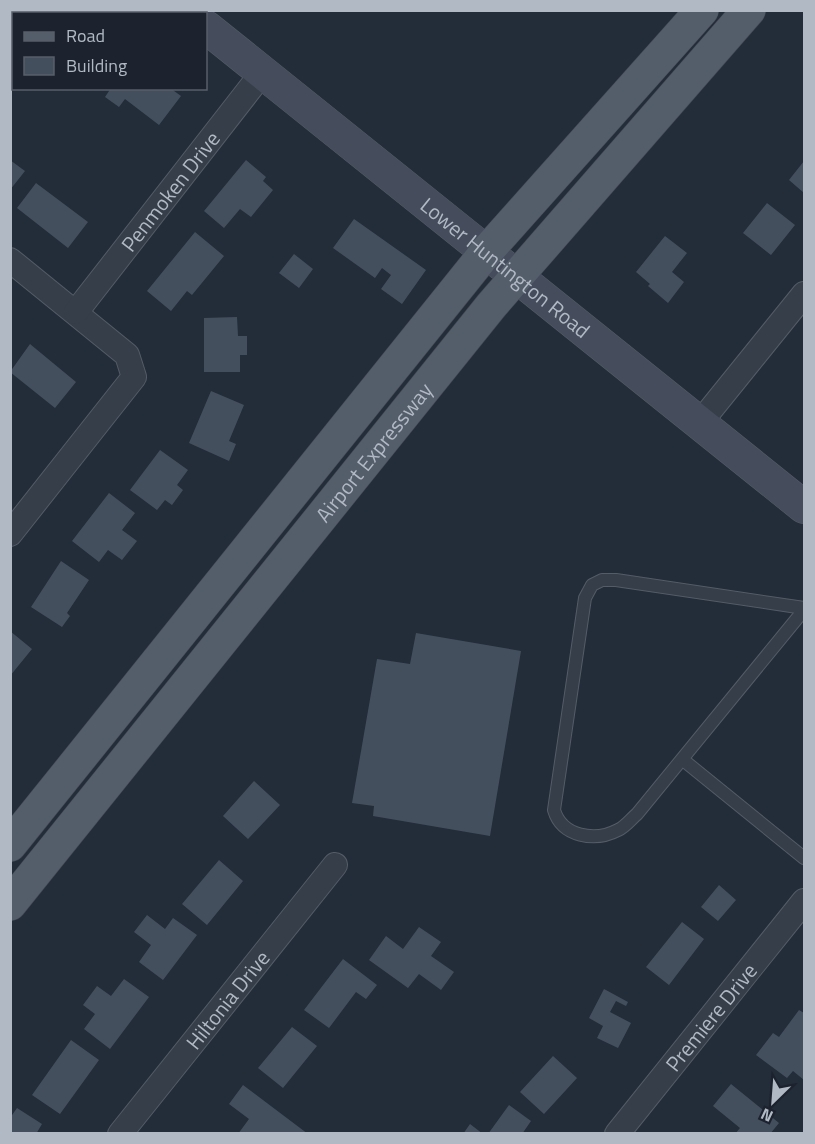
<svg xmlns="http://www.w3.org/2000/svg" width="815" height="1144" font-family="'Titillium Web',sans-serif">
<rect width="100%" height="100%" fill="#232c39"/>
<path fill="#444f5e" d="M111 88H170L181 96 159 125 125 99 119 107 105 97Z
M10 160 25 171 10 190Z
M246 160 266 177 263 181 273 190 251 217 240 209 224 228 204 211Z
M804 161V193L789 180Z
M36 183 88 222 68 248 17 208Z
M767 203 795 225 771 255 743 233Z
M354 219 426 270 402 304 381 289 391 275 382 268 375 278 333 248Z
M195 232 224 256 192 295 187 291 171 311 147 291Z
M665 236 687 253 672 272 684 282 668 303 648 286 650 284 636 272Z
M294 254 313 269 299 288 279 273Z
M237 317 238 336H247V355H240V372H204V318Z
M30 344 76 382 55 408 10 372Z
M211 391 244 405 229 441 236 444 229 461 189 443Z
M160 450 188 470 177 485 183 490 172 505 165 500 157 510 130 490Z
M109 493 135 513 122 530 137 541 122 560 108 550 99 562 72 541Z
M61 561 89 580 67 613 70 616 62 627 31 607Z
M10 631 32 649 10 676Z
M416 633 521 651 490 836 373 816 374 806 352 803 377 659 410 664Z
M254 781 280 805 248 839 223 816Z
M219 860 243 881 207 925 182 904Z
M719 885 736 900 718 921 701 907Z
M147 915 165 929 173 918 197 935 163 980 139 962 151 945 134 932Z
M682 922 704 939 669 985 646 967Z
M419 927 441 942 431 956 454 972 441 990 419 974 408 988 369 960 386 936 403 949Z
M343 959 377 985 366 999 356 992 329 1028 304 1010Z
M124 979 149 997 110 1049 84 1029 95 1014 83 1005 97 986 111 996Z
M604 989 628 1002 626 1006 616 1001 610 1012 631 1023 618 1048 597 1038 603 1026 589 1018Z
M799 1010 804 1013V1080L793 1071 787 1078 756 1055 773 1033 779 1037Z
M292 1027 317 1046 283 1088 258 1068Z
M71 1040 99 1060 60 1114 32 1095Z
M553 1056 577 1078 544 1114 520 1092Z
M731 1084 779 1123 770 1134H735L740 1128 713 1106Z
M243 1085 308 1134H238L249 1119 229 1104Z
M509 1105 531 1121 522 1134H488Z
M17 1108 42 1124 36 1134H10V1118Z
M470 1124 483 1134H463Z"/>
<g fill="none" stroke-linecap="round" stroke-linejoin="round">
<g stroke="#545c67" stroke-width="14">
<path id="service" d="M804 608 616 580H602L592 585 585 598 554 810C562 837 595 842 618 830 625 827 631 819 637 814L804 610
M682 759 804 858"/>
</g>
<g stroke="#545c67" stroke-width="26">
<g id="minor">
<path d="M10 260 127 355 134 377 10 534"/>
<path id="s1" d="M76 312 263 72"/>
<path d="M699 424 804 294"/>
<path id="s2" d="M120 1134 335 865"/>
<path id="s3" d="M617 1134 804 901"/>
</g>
</g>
<g stroke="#545c67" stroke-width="34">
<g id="secondary">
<path id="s4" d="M206 27 804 507"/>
</g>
</g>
<g stroke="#404752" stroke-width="34">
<g id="primary">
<path d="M10 845 487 251 702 10"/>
<path id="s5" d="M10 904 491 306 749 10"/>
</g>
</g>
<use href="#service" stroke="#363e4a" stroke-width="12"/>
<use href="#minor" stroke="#363e4a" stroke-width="24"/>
<use href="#secondary" stroke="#454d5c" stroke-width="33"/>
<use href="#primary" stroke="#545d6a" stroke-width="33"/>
</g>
<g text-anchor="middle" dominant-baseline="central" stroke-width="4.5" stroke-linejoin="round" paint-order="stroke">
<g font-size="21" fill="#b1b9c5" stroke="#1c232e">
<text stroke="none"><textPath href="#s1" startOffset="153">Penmoken Drive</textPath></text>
<text stroke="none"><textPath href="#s4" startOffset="384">Lower Huntington Road</textPath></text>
<text stroke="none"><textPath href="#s5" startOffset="580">Airport Expressway</textPath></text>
<text stroke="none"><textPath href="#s2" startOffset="172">Hiltonia Drive</textPath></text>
<text stroke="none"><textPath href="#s3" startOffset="150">Premiere Drive</textPath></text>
</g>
</g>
<rect width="815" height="1144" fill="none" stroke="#b1b9c5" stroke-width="24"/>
<rect x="12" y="12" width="195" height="78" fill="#1c232e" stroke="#585f6a" stroke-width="1.5"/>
<rect x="24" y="32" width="30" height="9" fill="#545d6a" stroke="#585f6a" stroke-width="1.5"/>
<text x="66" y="42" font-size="18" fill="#b1b9c5">Road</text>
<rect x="24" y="57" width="30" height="18" fill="#444f5e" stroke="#585f6a" stroke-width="1.5"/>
<text x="66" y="72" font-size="18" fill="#b1b9c5">Building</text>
<g transform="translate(773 1102) rotate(205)" stroke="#1c232e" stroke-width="4.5" paint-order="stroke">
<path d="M0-4.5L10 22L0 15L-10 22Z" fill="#b1b9c5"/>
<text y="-9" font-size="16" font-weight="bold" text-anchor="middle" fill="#b1b9c5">N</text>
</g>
</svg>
